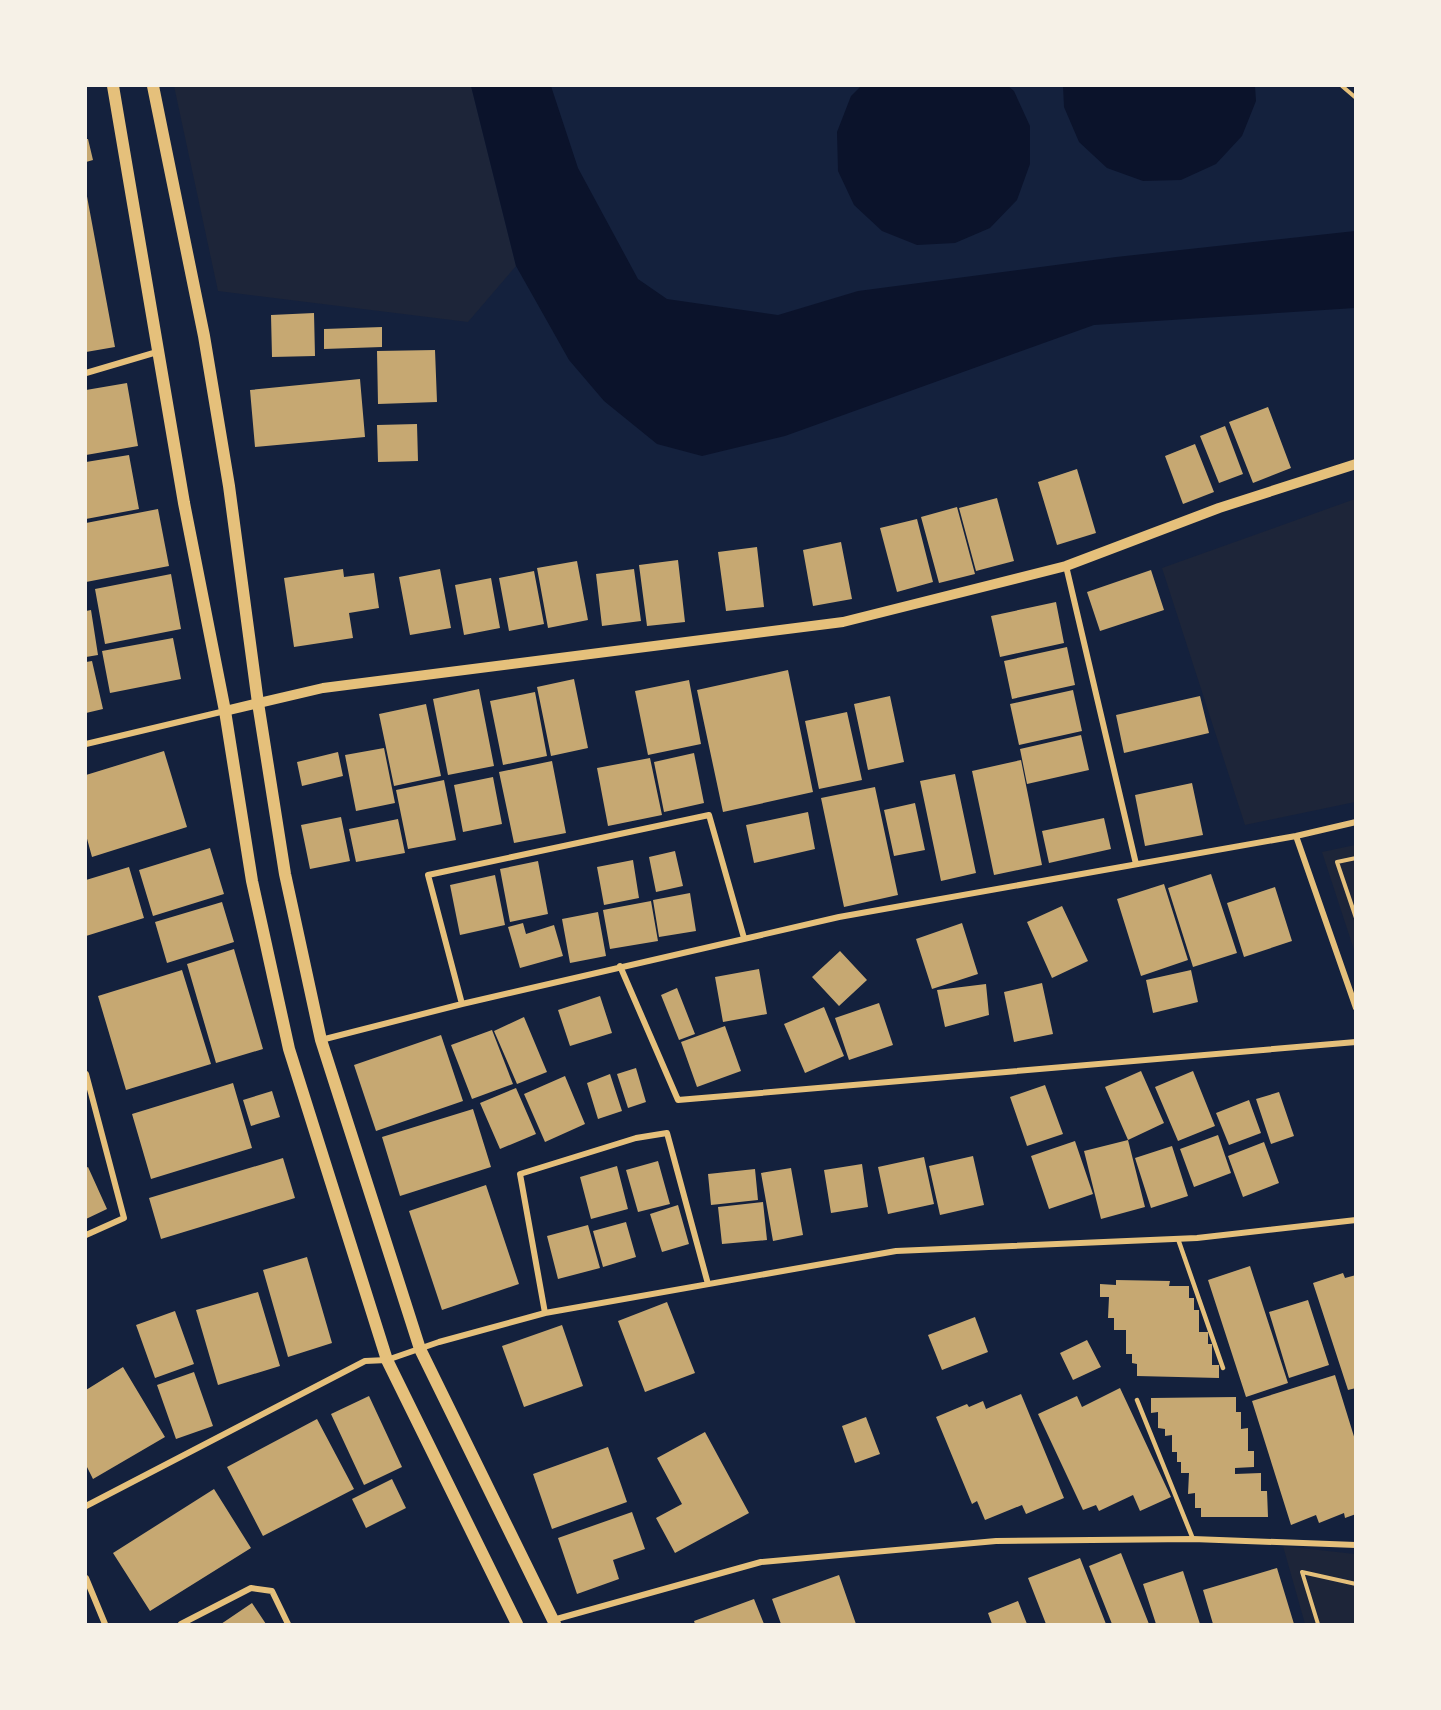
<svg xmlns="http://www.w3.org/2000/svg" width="1441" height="1710" font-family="'Asap Condensed',sans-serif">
<rect width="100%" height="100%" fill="#14213d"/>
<path fill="#1d2539" d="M174 86H471L516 266 468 322 218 291Z
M1355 499V802L1245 825 1162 568Z
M1355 845V953L1322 852Z
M1283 1546 1355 1554V1624H1305Z"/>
<path fill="#0b132b" d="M471 86H551L578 168 638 279 667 299 778 315 858 291 1116 257 1355 231V308L1094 325 785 436 702 456 657 444 604 401 569 360 516 266Z
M861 86H1008L1014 91 1030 126V164L1017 200 990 228 955 243 917 245 882 231 854 205 838 171 837 132 851 96Z
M1063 86H1255L1256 101 1242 136 1216 164 1181 180 1143 181 1107 168 1079 142 1064 107Z"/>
<path fill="#c6a872" d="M86 139H88L93 160 86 162Z
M86 191 115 347 86 352Z
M314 313 315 356 272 357 271 315Z
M382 327V347L324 349V329Z
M435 350 437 402 378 404 377 351Z
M360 379 365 437 255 447 250 390Z
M127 383 138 446 86 455V390Z
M1268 407 1291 468 1253 483 1229 422Z
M417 424 418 461 378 462 377 425Z
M1225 426 1243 474 1219 483 1200 436Z
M1195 444 1214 492 1183 504 1165 456Z
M129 455 139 509 86 519V462Z
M1077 469 1096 533 1057 545 1038 482Z
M997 498 1014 561 976 571 959 508Z
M957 507 975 574 939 583 921 517Z
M158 509 169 566 86 582V523Z
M917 519 933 582 897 592 880 528Z
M841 542 852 599 813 606 803 550Z
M757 547 764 607 726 611 718 552Z
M678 560 685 622 647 626 639 565Z
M577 561 588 620 548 628 537 568Z
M343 569 344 577 374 573 379 608 349 613 353 638 294 647 284 578Z
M440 569 451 628 410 635 399 577Z
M634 569 641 621 602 626 596 574Z
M1151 570 1164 610 1100 631 1087 592Z
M534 571 544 624 509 631 499 578Z
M171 574 181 629 105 644 95 589Z
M491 578 500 628 464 635 455 585Z
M1056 602 1064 643 1000 657 991 616Z
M91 610 98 655 86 657V611Z
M173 638 181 679 110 693 102 651Z
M1067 647 1075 685 1012 699 1004 661Z
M92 661 103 709 86 713V662Z
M788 670 813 792 723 812 697 690Z
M574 679 588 748 551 756 537 687Z
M689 680 701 744 648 755 635 691Z
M479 689 494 766 448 775 433 699Z
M1073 690 1082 731 1019 745 1010 704Z
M535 692 547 756 503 765 490 701Z
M890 696 904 762 868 770 854 704Z
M1200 696 1209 733 1124 753 1116 715Z
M426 704 441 776 394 786 379 714Z
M847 712 862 780 819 789 805 721Z
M1081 735 1089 770 1027 784 1020 749Z
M384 748 395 803 356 811 345 755Z
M164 751 187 827 92 857 86 835V775Z
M338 752 343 776 302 786 297 762Z
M694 753 704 803 664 812 654 762Z
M650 758 662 815 608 826 597 768Z
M1021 760 1042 865 994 875 972 771Z
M552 761 566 833 514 843 499 772Z
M955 774 976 873 941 881 920 781Z
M493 777 502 824 463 832 454 785Z
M444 780 456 840 408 849 396 790Z
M1192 783 1203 835 1145 846 1135 795Z
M875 787 898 895 844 907 821 798Z
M915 803 925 850 894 856 884 810Z
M808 812 815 849 754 863 746 825Z
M341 817 350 861 310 869 301 825Z
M1104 818 1111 849 1049 863 1042 831Z
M398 819 405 853 356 862 349 829Z
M210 848 224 894 153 916 139 870Z
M675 851 683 886 656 892 649 857Z
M633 860 639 898 604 905 597 867Z
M538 861 548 914 510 922 500 869Z
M129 867 144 918 86 936V880Z
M1211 874 1237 953 1193 967 1168 888Z
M495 875 505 925 460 935 450 885Z
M1164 884 1188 960 1141 976 1117 899Z
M1275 887 1292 941 1244 957 1227 903Z
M690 893 696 931 659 937 653 900Z
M651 901 658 941 610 949 603 910Z
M222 902 234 942 167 963 155 922Z
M1062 906 1088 961 1052 978 1027 922Z
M598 912 606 956 570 963 562 919Z
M523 923 526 934 554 925 563 956 520 968 508 927Z
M962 923 978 974 932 989 916 939Z
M234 949 263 1049 216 1063 187 964Z
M840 951 867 980 839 1006 812 977Z
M759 969 767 1014 723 1022 715 977Z
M182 970 211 1064 126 1090 98 996Z
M1191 970 1198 1002 1153 1013 1146 980Z
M1042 983 1053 1034 1014 1042 1004 992Z
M986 984 989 1015 945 1027 937 990Z
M677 988 695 1034 679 1040 661 995Z
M600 996 612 1033 570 1046 558 1010Z
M879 1003 893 1045 849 1060 835 1018Z
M824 1007 844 1056 805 1073 784 1024Z
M524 1017 547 1072 517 1084 494 1031Z
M725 1026 741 1071 697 1087 681 1042Z
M492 1030 513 1084 472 1099 451 1045Z
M441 1035 463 1101 376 1131 354 1065Z
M636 1068 646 1102 628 1108 617 1074Z
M1141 1071 1164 1123 1128 1140 1105 1087Z
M1193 1071 1215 1126 1178 1141 1155 1087Z
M610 1074 622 1111 598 1119 587 1083Z
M565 1076 585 1124 545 1142 524 1094Z
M233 1083 252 1148 151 1179 132 1114Z
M1045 1085 1063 1134 1027 1146 1010 1097Z
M516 1088 536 1134 500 1149 480 1103Z
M272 1091 280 1117 251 1126 243 1100Z
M1279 1092 1294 1136 1271 1144 1256 1099Z
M1249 1100 1261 1133 1229 1145 1216 1113Z
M473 1109 491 1167 400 1196 382 1137Z
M1218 1135 1231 1173 1194 1187 1180 1149Z
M1128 1140 1145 1207 1101 1219 1084 1151Z
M1075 1141 1093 1194 1049 1209 1031 1156Z
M1264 1142 1279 1183 1243 1197 1228 1156Z
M1172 1146 1188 1196 1151 1208 1135 1158Z
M973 1156 984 1205 940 1215 929 1166Z
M924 1157 934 1204 888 1214 878 1167Z
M283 1158 295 1198 161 1239 149 1198Z
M658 1161 670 1204 638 1212 626 1170Z
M862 1164 868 1207 831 1213 824 1170Z
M617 1166 628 1209 591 1219 580 1177Z
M88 1167 107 1209 86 1219V1168Z
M791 1168 803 1235 773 1241 761 1173Z
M755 1169 758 1200 711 1205 708 1174Z
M486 1185 519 1284 442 1310 409 1211Z
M763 1202 767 1240 722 1244 718 1207Z
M678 1205 689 1244 662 1252 650 1214Z
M626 1222 636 1257 603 1267 593 1231Z
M588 1225 600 1268 558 1279 547 1236Z
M307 1257 332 1343 288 1357 263 1270Z
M1250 1266 1288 1383 1246 1397 1208 1280Z
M1343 1273 1345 1278 1356 1275V1388L1348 1390 1313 1283Z
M1116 1280 1170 1281 1169 1286H1189V1298H1194V1310H1199V1332H1208V1344H1212V1365H1219V1378L1137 1376V1364L1132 1363V1354H1126V1330H1114V1318H1108L1109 1297H1100V1284L1116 1285Z
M258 1292 280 1366 218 1385 196 1310Z
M1308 1300 1329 1365 1289 1378 1269 1312Z
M667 1302 695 1373 645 1392 618 1321Z
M175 1311 194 1364 155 1378 136 1325Z
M975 1317 988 1352 942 1370 928 1335Z
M562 1325 583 1386 524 1407 502 1346Z
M1087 1340 1101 1367 1073 1380 1060 1353Z
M123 1367 165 1437 93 1479 86 1465V1390Z
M194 1372 213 1426 176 1439 157 1385Z
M1335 1375 1356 1443V1514L1345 1518 1344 1513 1319 1523 1316 1515 1291 1525 1252 1401Z
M1120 1388 1171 1497 1140 1511 1133 1495 1099 1511 1096 1505 1083 1510 1038 1414 1077 1396 1082 1407Z
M1021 1394 1064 1498 1026 1514 1022 1505 985 1520 977 1501 972 1504 936 1417 967 1404 969 1407 983 1401 986 1409Z
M369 1396 402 1467 364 1485 331 1414Z
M1236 1397V1412H1241V1429L1248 1428V1451H1254V1467L1235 1468V1474L1261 1473V1491H1267L1268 1517H1201V1508H1195V1493L1188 1494 1189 1473H1181V1462H1177V1452H1172V1435L1165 1436V1429L1158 1428V1412L1151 1413V1398Z
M866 1417 880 1454 855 1463 842 1426Z
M317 1419 354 1489 263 1536 227 1467Z
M705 1432 749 1513 675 1553 656 1518 682 1504 657 1458Z
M608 1447 627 1502 552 1529 533 1474Z
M392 1479 406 1508 366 1528 352 1499Z
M214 1489 251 1548 150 1611 113 1553Z
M632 1512 645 1549 613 1560 619 1579 577 1594 558 1538Z
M1121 1553 1149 1624H1112L1089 1566Z
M1080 1558 1106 1624H1046L1028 1578Z
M1277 1568 1294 1624H1213L1203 1590Z
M1183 1571 1200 1624H1156L1143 1584Z
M839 1575 856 1624H781L772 1599Z
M754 1599 764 1624H695L694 1621Z
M1018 1601 1027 1624H992L988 1613Z
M252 1603 266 1624H221Z"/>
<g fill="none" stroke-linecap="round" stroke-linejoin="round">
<path stroke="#e5c07b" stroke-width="4" d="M1342 86 1356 98
M1356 858 1337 862 1356 918
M1318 1624 1302 1572 1356 1584"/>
<path stroke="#e5c07b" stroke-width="4.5" d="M1178 1239 1223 1368
M1137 1400 1193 1539"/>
<path stroke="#e5c07b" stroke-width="6" d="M86 373 157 352
M1066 566 1136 864
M86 744 225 711
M1296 836 1356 1008
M620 966 678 1100 1356 1042
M462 1004 428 875 709 815 744 938
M321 1040 462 1004 839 917 1296 836 1356 822
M86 1074 124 1218 86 1235
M545 1313 520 1174 636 1138 667 1133 708 1284
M86 1506 365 1361 387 1360 439 1342 545 1313 896 1251 1197 1238 1356 1220
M86 1578 105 1624
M553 1620 761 1562 996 1541 1193 1539 1356 1545
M181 1624 251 1588 272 1591 288 1624"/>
<path stroke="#e5c07b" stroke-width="10" d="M225 711 323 688 843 622 1066 566 1219 508 1356 464"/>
<path stroke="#e5c07b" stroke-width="12" d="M113 86 184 503 225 711 252 881 289 1049 387 1360 517 1624
M153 86 204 336 229 486 258 703 285 874 321 1040 420 1349 555 1624"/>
</g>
<rect width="1441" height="1710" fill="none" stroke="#f6f1e7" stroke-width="174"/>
</svg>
